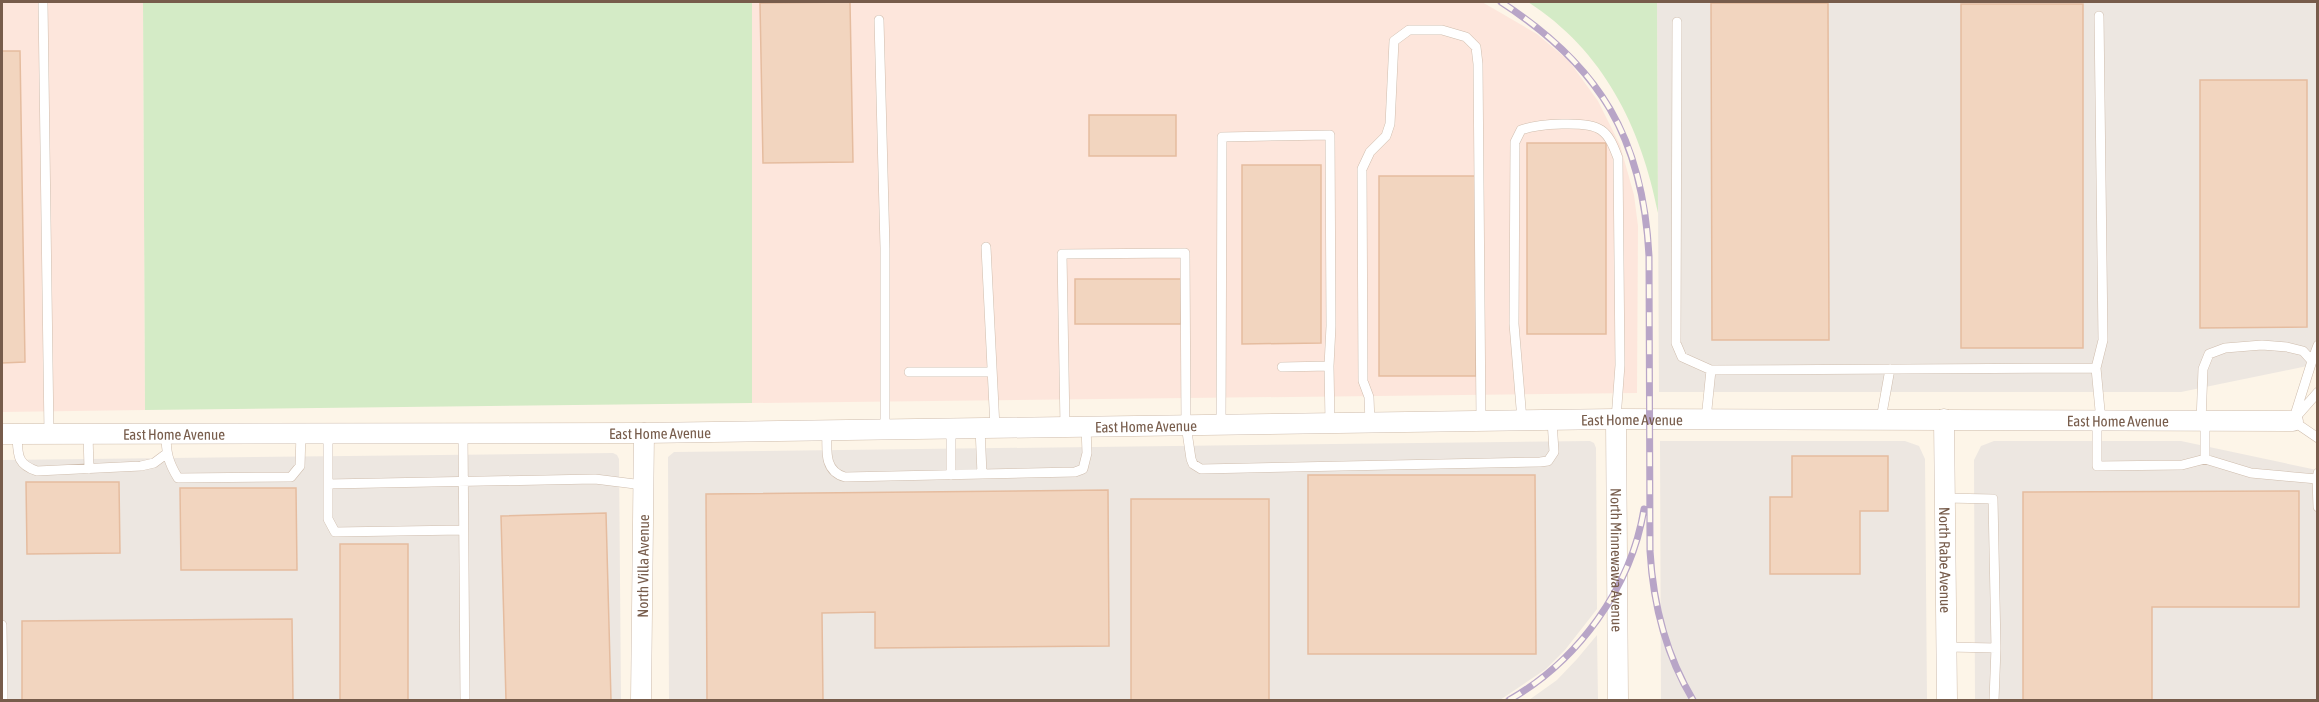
<svg xmlns="http://www.w3.org/2000/svg" width="2319" height="702" font-family="'Asap Condensed',sans-serif">
<rect width="100%" height="100%" fill="#fdf5e8"/>
<path fill="#fde6dc" d="M2 2H143L145 410 2 412Z
M752 2H1482L1537 34 1569 61 1598 101 1620 145 1634 195 1638 226 1637 393 752 403Z"/>
<path fill="#ede7e1" d="M1657 2H2317V364L2181 392H1659Z
M1590 441 1594 443 1596 448 1597 609 1565 650 1546 669 1500 700H669L668 457 674 452Z
M1660 441H1905L1919 446 1925 459 1927 700H1661Z
M1994 441H2181L2317 470V700H1975L1974 460 1981 446Z
M613 453 617 455 619 459 621 700H2V460Z
M1597 635 1598 700H1529L1557 680 1577 659Z"/>
<path fill="#d4ebc6" d="M143 2H752V403L145 410Z
M1528 2H1657L1658 213C1641 127 1604 51 1528 2Z"/>
<path fill="#f2d5bf" stroke="#e5bc9f" stroke-width="1.5" d="M850 2 853 162 763 163 760 3Z
M1711 3H1828L1829 340H1712Z
M1961 4H2083V348H1961Z
M2 51H20L25 362 2 363Z
M2200 80H2307V327L2200 328Z
M1089 115H1176V156H1089Z
M1527 143H1606V334H1527Z
M1242 165H1321V343L1242 344Z
M1379 176H1476V376H1379Z
M1075 279H1181V324H1075Z
M1792 456H1888V511H1860V574H1770V497H1792Z
M1308 475H1535L1536 654H1308Z
M26 482H119L120 553 27 554Z
M180 488H296L297 570H181Z
M1108 490 1109 646 875 648V612L822 613 823 700H707L706 494Z
M2299 491V607H2152V700H2023V492Z
M1131 499H1269V700H1131Z
M606 513 611 700H506L501 516Z
M340 544H408V700H340Z
M292 619 293 700H22V621Z"/>
<g fill="none" stroke-linecap="round" stroke-linejoin="round">
<g stroke="#cfbdad" stroke-width="10">
<path id="lane" d="M43 3 49 434
M879 20 885 248V429
M1677 22 1676 343 1682 357 1711 370
M986 247 995 428
M2312 361 2318 345
M1282 367 1329 366 1330 423
M2096 368 2103 340 2099 16
M909 372H992
M2296 417 2318 392
M1706 419 1711 370 2096 368 2101 421
M1881 419 1890 369
M1522 420 1514 324 1515 142 1521 130C1536 124 1588 120 1601 130 1610 136 1614 148 1618 158L1620 365 1616 419
M2097 421V466L2182 465 2205 459V427L2201 422 2203 369 2209 354 2225 348 2262 345 2287 347 2303 351 2312 361 2293 421
M2293 421 2318 438
M1370 423 1369 397 1363 381 1362 169 1370 152 1386 136 1390 124 1394 41 1409 30H1442L1466 37 1476 47 1478 64 1481 421
M1221 425 1222 137 1330 135 1331 326 1329 366
M1065 427 1062 254 1185 253 1186 425 1191 459 1193 464 1201 469 1540 462 1548 461 1554 452 1552 420
M951 428V475
M980 428 982 474
M827 430C827 449 823 471 845 477L1075 472 1083 469 1087 453 1086 427
M328 433V519L335 532 463 530
M463 433 465 698
M17 434C18 454 16 464 37 471L141 466 154 463 166 454
M88 434 89 469
M166 434C166 452 168 462 178 478L291 477 300 466 301 433
M2205 459 2251 473 2317 479 2318 473
M2317 479 2318 507
M328 484 595 479 643 485
M1945 498 1993 499 1996 648 1947 647
M2 625 3 700
M1994 700 1996 648"/>
</g>
<g stroke="#cfbdad" stroke-width="21">
<g id="street">
<path id="s1" d="M1616 419 1618 700"/>
<path id="s2" d="M1944 419 1947 700"/>
<path id="s3" d="M2 434 644 433 1616 419 2293 421"/>
<path id="s4" d="M641 700 644 433"/>
</g>
</g>
<use href="#lane" stroke="#fff" stroke-width="9"/>
<use href="#street" stroke="#fff" stroke-width="20"/>
<g stroke="#b8a5c7" stroke-width="7">
<path id="rail" d="M1501 2C1600 66 1643 138 1649 256L1650 551C1653 603 1666 655 1693 700
M1509 700C1578 661 1631 588 1644 509"/>
</g>
<use href="#rail" stroke="#fff9ee" stroke-width="4.5" stroke-dasharray="14" stroke-linecap="butt"/>
</g>
<g text-anchor="middle" dominant-baseline="central" stroke-width="6" stroke-linejoin="round" paint-order="stroke">
<g font-size="15" fill="#775c4b" stroke="#fff9ee">
<text stroke="none"><textPath href="#s3" startOffset="1630">East Home Avenue</textPath></text>
<text stroke="none"><textPath href="#s3" startOffset="2116">East Home Avenue</textPath></text>
<text stroke="none"><textPath href="#s3" startOffset="1144">East Home Avenue</textPath></text>
<text stroke="none"><textPath href="#s3" startOffset="658">East Home Avenue</textPath></text>
<text stroke="none"><textPath href="#s3" startOffset="172">East Home Avenue</textPath></text>
<text stroke="none"><textPath href="#s1" startOffset="141">North Minnewawa Avenue</textPath></text>
<text stroke="none"><textPath href="#s2" startOffset="141">North Rabe Avenue</textPath></text>
<text stroke="none"><textPath href="#s4" startOffset="134">North Villa Avenue</textPath></text>
</g>
</g>
<rect width="2319" height="702" fill="none" stroke="#775c4b" stroke-width="6"/>
</svg>
